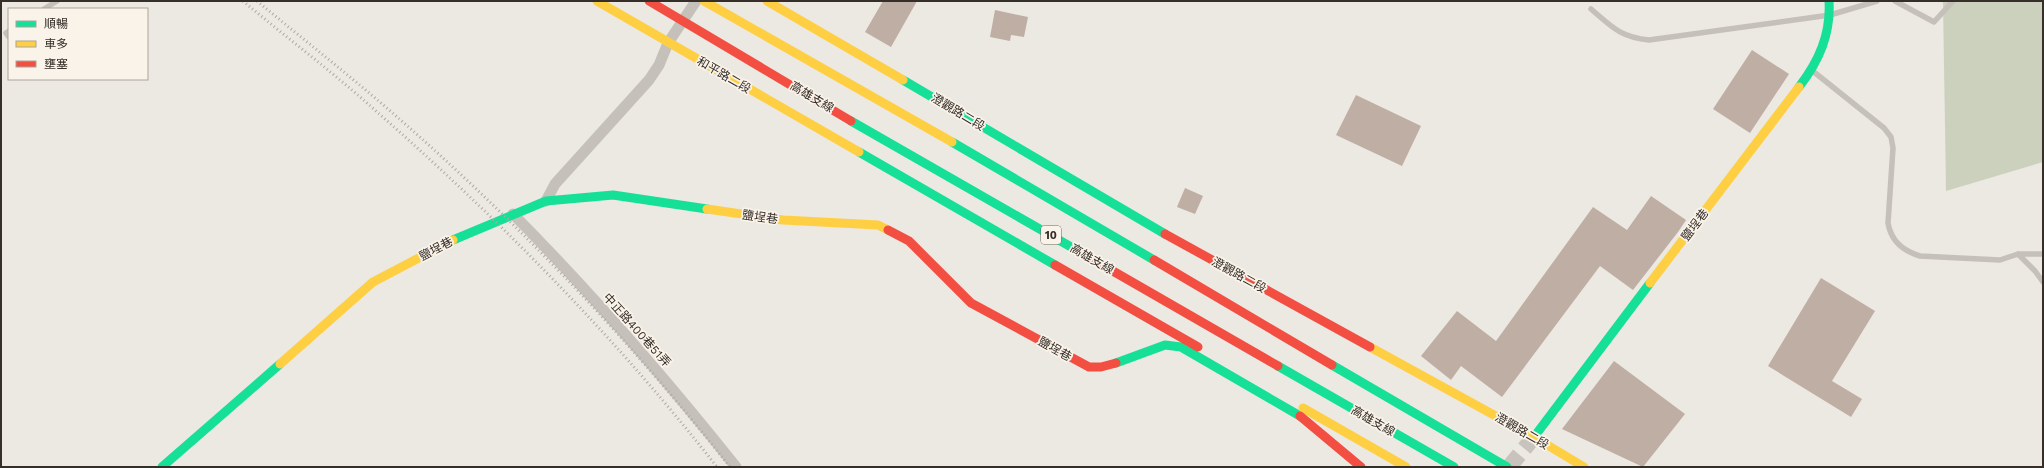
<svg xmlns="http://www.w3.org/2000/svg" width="2044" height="468" font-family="'Work Sans','Noto Sans TC',sans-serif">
<rect width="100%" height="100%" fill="#ece8e2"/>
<path fill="#ccd1bd" d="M1943 1H2043V162L1946 191Z"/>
<path fill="#bfaea4" d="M883 1H917L891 47 865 32Z
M995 10 1028 17 1024 37 1011 35 1010 41 990 37Z
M1752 50 1789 74 1750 133 1713 109Z
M1356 95 1421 126 1402 166 1336 135Z
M1185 188 1203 196 1195 214 1177 207Z
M1651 196 1686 220 1678 232 1633 290 1600 266 1502 397 1461 366 1451 380 1421 356 1457 311 1496 341 1593 207 1627 230Z
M1821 278 1875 311 1832 381 1862 399 1851 417 1768 366Z
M1614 361 1685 414 1643 467 1562 429Z"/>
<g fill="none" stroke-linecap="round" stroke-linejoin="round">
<path stroke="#c8c3bd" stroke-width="16" stroke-dasharray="16 8" stroke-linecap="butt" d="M1509 467 1534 437"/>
<path stroke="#c5c0ba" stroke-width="5.5" d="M1895 1 1934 22 1953 1
M44 9 57 1
M1591 9C1612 27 1620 37 1649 40L1830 15 1877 1
M9 31 6 33 9 37
M1814 72 1884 128 1891 137 1893 148 1888 223C1891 241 1903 251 1920 256L2000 260 2018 254H2043
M2018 254 2035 271 2043 282"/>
<path stroke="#c5c0ba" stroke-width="11" d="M546 201 555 184 649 80 659 65 668 43 696 1
M513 214C592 294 666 379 736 467"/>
<path stroke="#16e098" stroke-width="9" d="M903 80 1165 234
M1799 87C1819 61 1831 34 1829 1
M851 121 1092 259
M952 142 1154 260
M859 152 1055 265
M453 240 546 201 613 195 707 209
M1116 363 1165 345 1181 347 1300 416
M1332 365 1507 467
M1278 366 1454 467
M1534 437 1650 283
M162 467 280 364"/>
<path stroke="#ffcf43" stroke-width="9" d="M597 1 859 152
M704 1 952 142
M767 1 903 80
M707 209 783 220 878 225 888 230
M1650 283 1799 87
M1370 347 1534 437 1584 467
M280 364 373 282 453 240
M1303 408 1406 467"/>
<path stroke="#f24e42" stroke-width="9" d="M649 1 851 121
M888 230 909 241 971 303 1089 367H1101L1116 363
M1165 234 1370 347
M1092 259 1278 366
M1154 260 1332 365
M1055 265 1198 347
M1300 416 1361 467"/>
<path stroke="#ada9a5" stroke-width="3" stroke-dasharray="1 3" stroke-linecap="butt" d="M243 1C287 38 334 73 377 112 500 220 616 338 717 467
M257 1C298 35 340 68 381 103 508 212 626 335 730 467"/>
</g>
<g text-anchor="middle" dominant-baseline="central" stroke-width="3.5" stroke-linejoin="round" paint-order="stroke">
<rect fill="#f9f3e9" stroke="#706963" stroke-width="1" x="1041" y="226" width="20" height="18" rx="3"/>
<g font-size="11" font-weight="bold" fill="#362e29">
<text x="1051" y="235">10</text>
</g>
<g font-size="12" fill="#362e29" stroke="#f9f3e9">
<text transform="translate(724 75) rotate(30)">和平路二段</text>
<text transform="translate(812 97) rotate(31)">高雄支線</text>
<text transform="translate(958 112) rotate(31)">澄觀路二段</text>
<text transform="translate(760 217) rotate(8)">鹽埕巷</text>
<text transform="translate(1695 225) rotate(-53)">鹽埕巷</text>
<text transform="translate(436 249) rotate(-28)">鹽埕巷</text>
<text transform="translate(1092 259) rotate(30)">高雄支線</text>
<text transform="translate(1239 275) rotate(29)">澄觀路二段</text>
<text transform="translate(637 330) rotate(48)">中正路400巷51弄</text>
<text transform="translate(1055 349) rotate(29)">鹽埕巷</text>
<text transform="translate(1373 421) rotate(30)">高雄支線</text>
<text transform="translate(1522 431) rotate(30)">澄觀路二段</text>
</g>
</g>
<rect width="2044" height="468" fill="none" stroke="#362e29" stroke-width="4"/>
<rect x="8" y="8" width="140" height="72" fill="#f9f3e9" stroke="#aba49c"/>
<rect x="16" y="21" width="20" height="6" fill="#16e098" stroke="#aba49c"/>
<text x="44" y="28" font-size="12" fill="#362e29">順暢</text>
<rect x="16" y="41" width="20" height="6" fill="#ffcf43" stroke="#aba49c"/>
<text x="44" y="48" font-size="12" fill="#362e29">車多</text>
<rect x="16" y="61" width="20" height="6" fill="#f24e42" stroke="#aba49c"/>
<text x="44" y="68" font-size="12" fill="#362e29">壅塞</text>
</svg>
